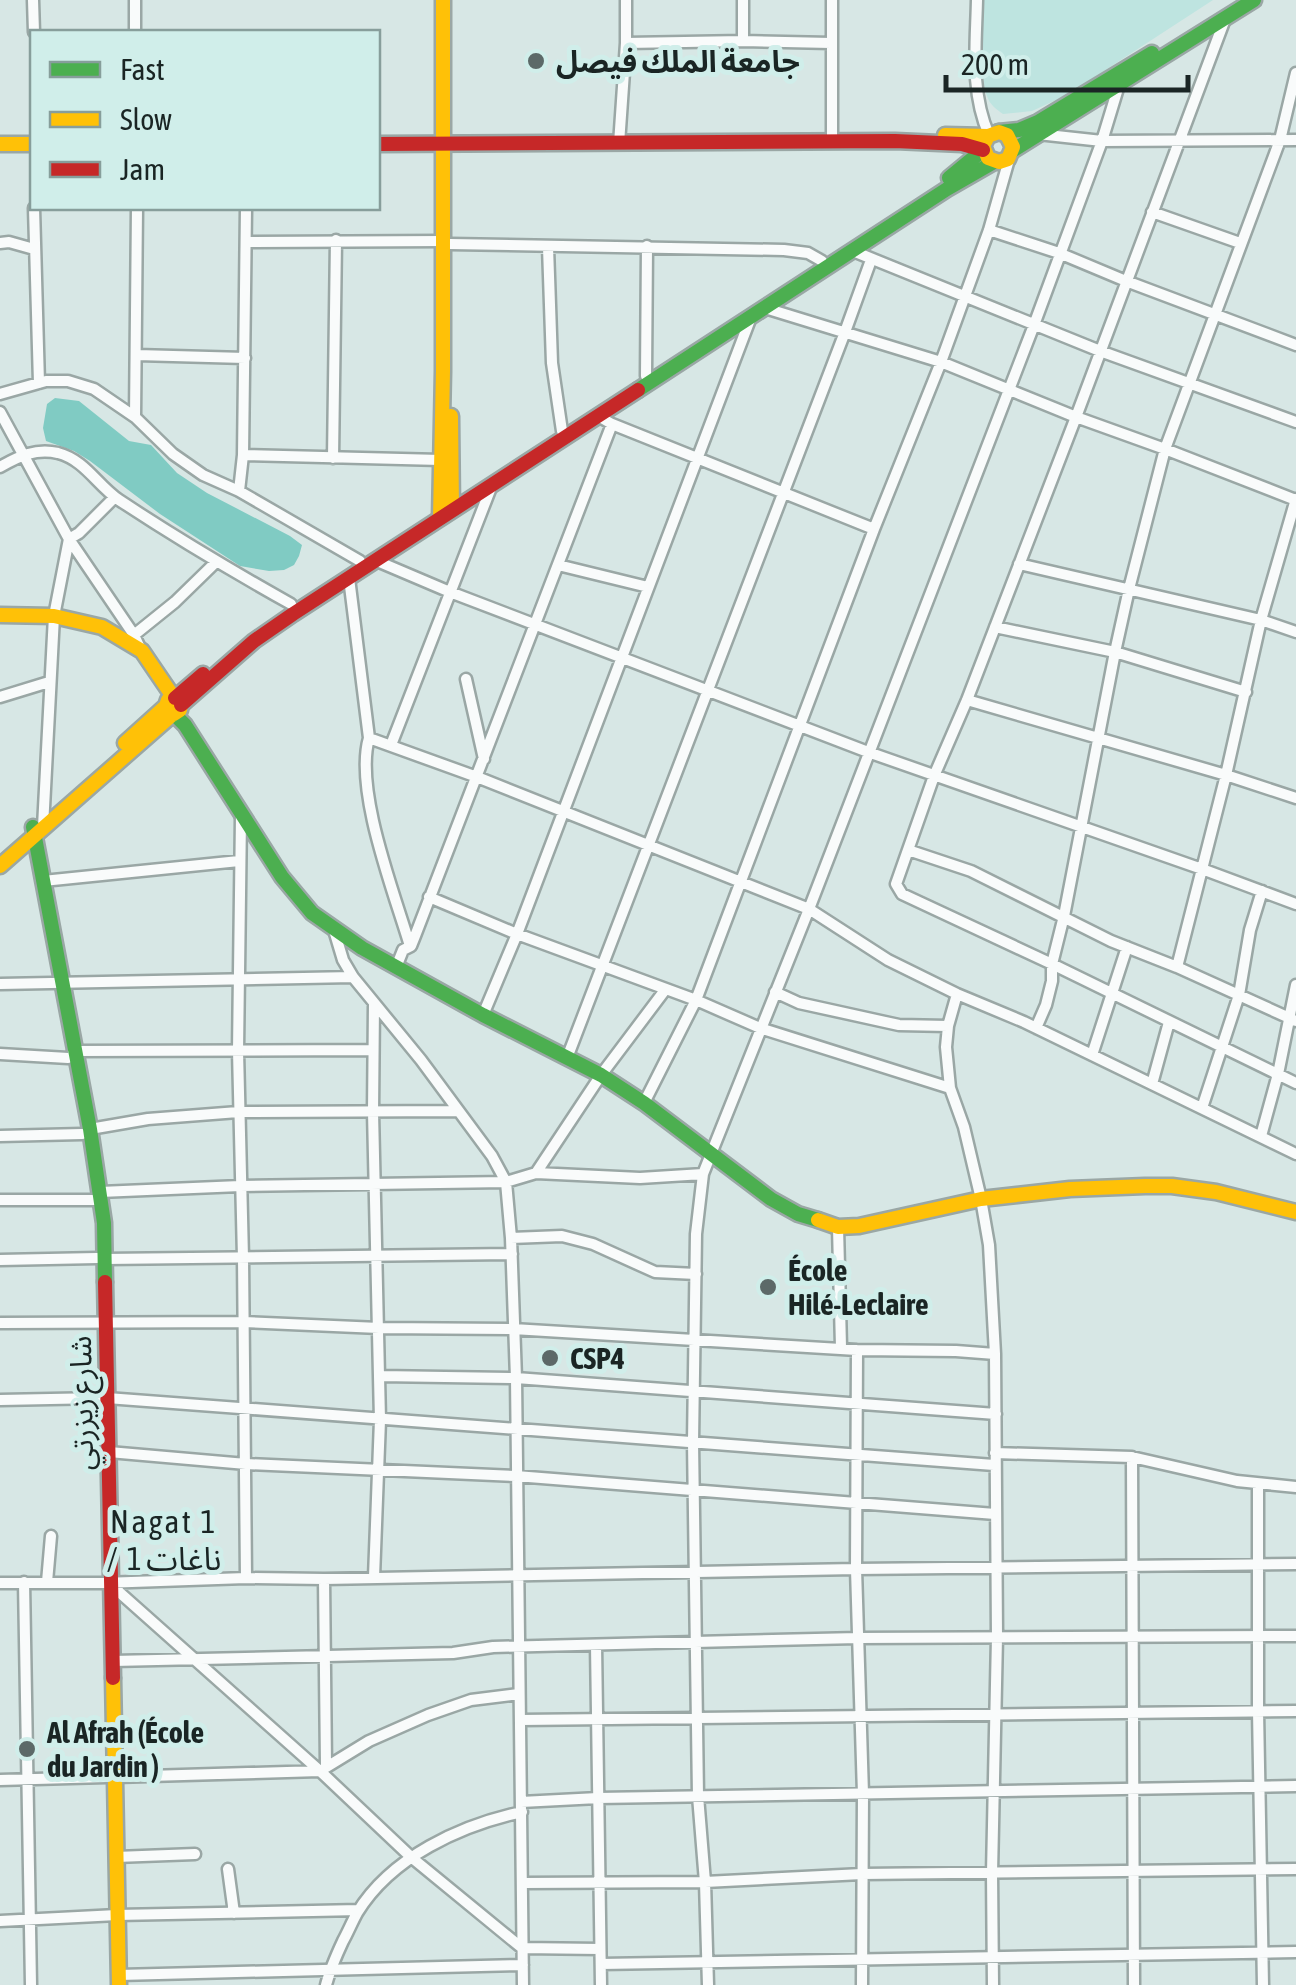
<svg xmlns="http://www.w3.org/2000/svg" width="1296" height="1985" font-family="'Asap Condensed','Noto Sans Arabic',sans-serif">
<rect width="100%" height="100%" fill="#d7e7e5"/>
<path fill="#bee4e0" d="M983 0H1213L1067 95 1032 111 1003 114C996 109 990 105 987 96 980 78 982 22 983 0Z"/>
<path fill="#80cbc3" d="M55 398 79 401 129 441 151 445 177 473 207 493 290 536 302 545 299 556 294 565 284 570 269 571 240 566 160 514 90 461 74 451 46 441 43 428 47 404Z"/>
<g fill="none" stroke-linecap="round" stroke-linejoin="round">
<g stroke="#9aa7a5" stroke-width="15">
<path id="street" d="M33 0 34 32
M135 0V32
M977 0C976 46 970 92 989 135
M1225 19 1076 417 967 700 934 776 896 884 902 894 1052 964 1296 1083
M743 41V0
M626 43 743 41 831 43
M1038 134 1102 141 1296 140
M832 142V0
M619 144 626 43V0
M34 208 39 383
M1152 212 1240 243
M989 230 1059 253 1126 281 1296 345
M246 242 444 241
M0 243 9 242 34 249
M450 244 784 250 808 253 822 261
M548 247 552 363 562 431
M853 251 1100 351 1296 422
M765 308 941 362 1076 417 1165 449 1296 500
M137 355 245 358
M646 376 647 246
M0 394 46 381H68L94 389 135 417 173 454 203 475 239 491 360 561
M0 412 69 539 134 635 141 650
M598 416 612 424 874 529
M135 417 137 208
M243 455 441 460
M333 458 336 240
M0 467C19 456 36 448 58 453 85 460 97 485 119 500 175 537 232 571 291 604
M239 491 243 455 246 208
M377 561 450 592 868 752 1202 869 1296 904
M1019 564 1261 620 1296 632
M558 565 648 587
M349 578 369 738C354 790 394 892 410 946
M995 627 1115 652 1246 692
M134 635 175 602 216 562
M466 679 484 759
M0 697 49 682
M967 700 1226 775 1296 798
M369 738 477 777 809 909 888 960 957 994 1024 1022 1296 1154
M391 745 492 485
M241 816 238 1051 243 1258 246 1578
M43 827 54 616 69 539 79 533 115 497
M908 850 971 871 1111 941 1177 967 1296 1021
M43 881 239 861
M429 897 517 934 696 1000 760 1028 950 1088
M334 930 343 960 353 977 421 1060 492 1156 506 1182 511 1238 516 1378 523 1985
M397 965 403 950 411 946 415 936 612 424
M1177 967 1226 775 1261 620 1296 499
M0 984 353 977
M775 992 799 1003 899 1025 948 1026
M957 994 948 1026 946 1047 950 1088 964 1127 981 1199 989 1245 995 1354 997 1637 992 1873 993 1985
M483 1015 517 934 751 317
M1036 1028 1046 1005 1052 981V964L1064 916 1115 652 1129 589 1165 449 1280 140 1296 73
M73 1051 373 1050
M0 1054 68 1058
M1092 1055 1127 947
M567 1058 845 332 871 260
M1152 1084 1169 1022
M644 1103 696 1000 874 529 941 362 989 230 1010 156
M1202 1108 1239 995 1250 930 1262 891
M90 1129 148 1119 238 1112 457 1111
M0 1136 82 1134
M1261 1136 1278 1074 1296 985
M536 1173 601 1075 665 990
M100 1192 240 1186 506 1182 536 1173 640 1178 703 1174
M0 1200H94
M838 1227 841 1347
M511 1238 562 1236 593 1244 655 1272 696 1274
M105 1259 512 1254
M0 1260 97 1258
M0 1323 244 1322 379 1328 513 1329 857 1350 956 1351 995 1354
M857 1350 856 1569 863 1794 862 1985
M380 1376 516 1378 996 1414
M107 1398 994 1465
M0 1400 101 1398
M109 1452 246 1464 516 1476 995 1514
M995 1453 1132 1457 1237 1481 1296 1487
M1132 1457 1134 1985
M1258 1484V1711L1263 1985
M374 1577 380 1420 373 1112 374 1004
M324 1579 326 1766
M24 1582 31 1985
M47 1582 51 1536
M0 1583H103L246 1578 324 1579 856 1569 1296 1564
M114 1583 119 1592 320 1771 411 1857 522 1948 600 1949
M596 1645 601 1985
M113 1661 453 1653 493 1647 858 1638 1296 1636
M521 1720 1296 1711
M115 1777 320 1771 369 1741 428 1715 471 1700 519 1694
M0 1780 106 1777
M521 1802 598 1798 1296 1786
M116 1857 195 1854
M228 1869 234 1913
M523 1883 705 1882 862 1874 1296 1869
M0 1921 117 1915 359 1910
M601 1964 1296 1952
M119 1975 523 1965
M326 1985C330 1969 336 1956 343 1941 348 1932 352 1922 357 1913 391 1857 461 1825 522 1812
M708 1985 705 1882 698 1796 693 1442 696 1234 703 1174 809 909 1034 325 1102 141 1119 85"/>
</g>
<g stroke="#9aa7a5" stroke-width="19">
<path id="fast" d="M999 132 1019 130 1038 122 1152 53
M1012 151 1254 0
M949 178 983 150
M638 390 947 189 994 162
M174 714 185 725 282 877 312 913 362 948 483 1015 601 1075 644 1103 771 1199 798 1214 818 1220
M33 827 90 1129 104 1223 105 1282"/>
</g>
<g stroke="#9aa7a5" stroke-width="19">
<path id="slow" d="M945 135 988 136 999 132 1007 135 1013 147 1008 159 999 162 988 158 983 146 988 136
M0 144H32
M451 416 452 510
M440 518 443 371V0
M0 615 54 616 102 627 142 651 174 698 181 702 180 710 174 714 168 712 166 706 168 700 174 698
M125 743 166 706
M0 866 173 714
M818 1220 838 1227 859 1226 981 1199 1070 1189 1145 1186H1172L1216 1192 1296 1212
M113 1678 119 1985"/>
</g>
<g stroke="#9aa7a5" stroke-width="19">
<path id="jam" d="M378 144 895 141 962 144 983 150
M175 698 203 674
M181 705 254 641 293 614 638 390
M105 1282 113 1678"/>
</g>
<use href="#street" stroke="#f9fbfb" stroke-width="10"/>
<use href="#fast" stroke="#4caf50" stroke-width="14"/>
<use href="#slow" stroke="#ffc107" stroke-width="14"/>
<use href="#jam" stroke="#c62828" stroke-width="14"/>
</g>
<g fill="#5c6968" stroke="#d0eeea" stroke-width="4">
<circle cx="536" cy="61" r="10"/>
<circle cx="768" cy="1287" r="10"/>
<circle cx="550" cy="1358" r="10"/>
<circle cx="27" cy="1749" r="10"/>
</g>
<g text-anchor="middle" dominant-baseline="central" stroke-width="10" stroke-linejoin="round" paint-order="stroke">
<g font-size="30" font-weight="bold" fill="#1a2524" stroke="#d0eeea" text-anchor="start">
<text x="556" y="61">جامعة الملك فيصل</text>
<text x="788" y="1270">École<tspan x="788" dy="34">Hilé-Leclaire</tspan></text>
<text x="570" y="1358">CSP4</text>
<text x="47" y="1732">Al Afrah (École<tspan x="47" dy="34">du Jardin )</tspan></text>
</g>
<g font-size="30" fill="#1a2524" stroke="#d0eeea">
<text transform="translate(81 1403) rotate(-91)">شارع زيزرتي</text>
</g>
<g font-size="32" letter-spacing="2.5" fill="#1a2524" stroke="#d0eeea">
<text x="164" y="1521">Nagat 1<tspan x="164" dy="37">/ ناغات 1</tspan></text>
</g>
</g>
<rect x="30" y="30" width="350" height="180" fill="#d0eeea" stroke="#879e9b" stroke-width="2.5"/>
<rect x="50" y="62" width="50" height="15" fill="#4caf50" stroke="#879e9b" stroke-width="2.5"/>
<text x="120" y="80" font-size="30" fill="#1a2524">Fast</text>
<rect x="50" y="112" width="50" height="15" fill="#ffc107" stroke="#879e9b" stroke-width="2.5"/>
<text x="120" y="130" font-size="30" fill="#1a2524">Slow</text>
<rect x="50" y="162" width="50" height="15" fill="#c62828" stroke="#879e9b" stroke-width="2.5"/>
<text x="120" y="180" font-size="30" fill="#1a2524">Jam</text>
<path d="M946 75v15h242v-15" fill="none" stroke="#1a2524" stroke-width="5"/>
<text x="961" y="75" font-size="30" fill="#1a2524" stroke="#d0eeea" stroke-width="8" paint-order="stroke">200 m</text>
</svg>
